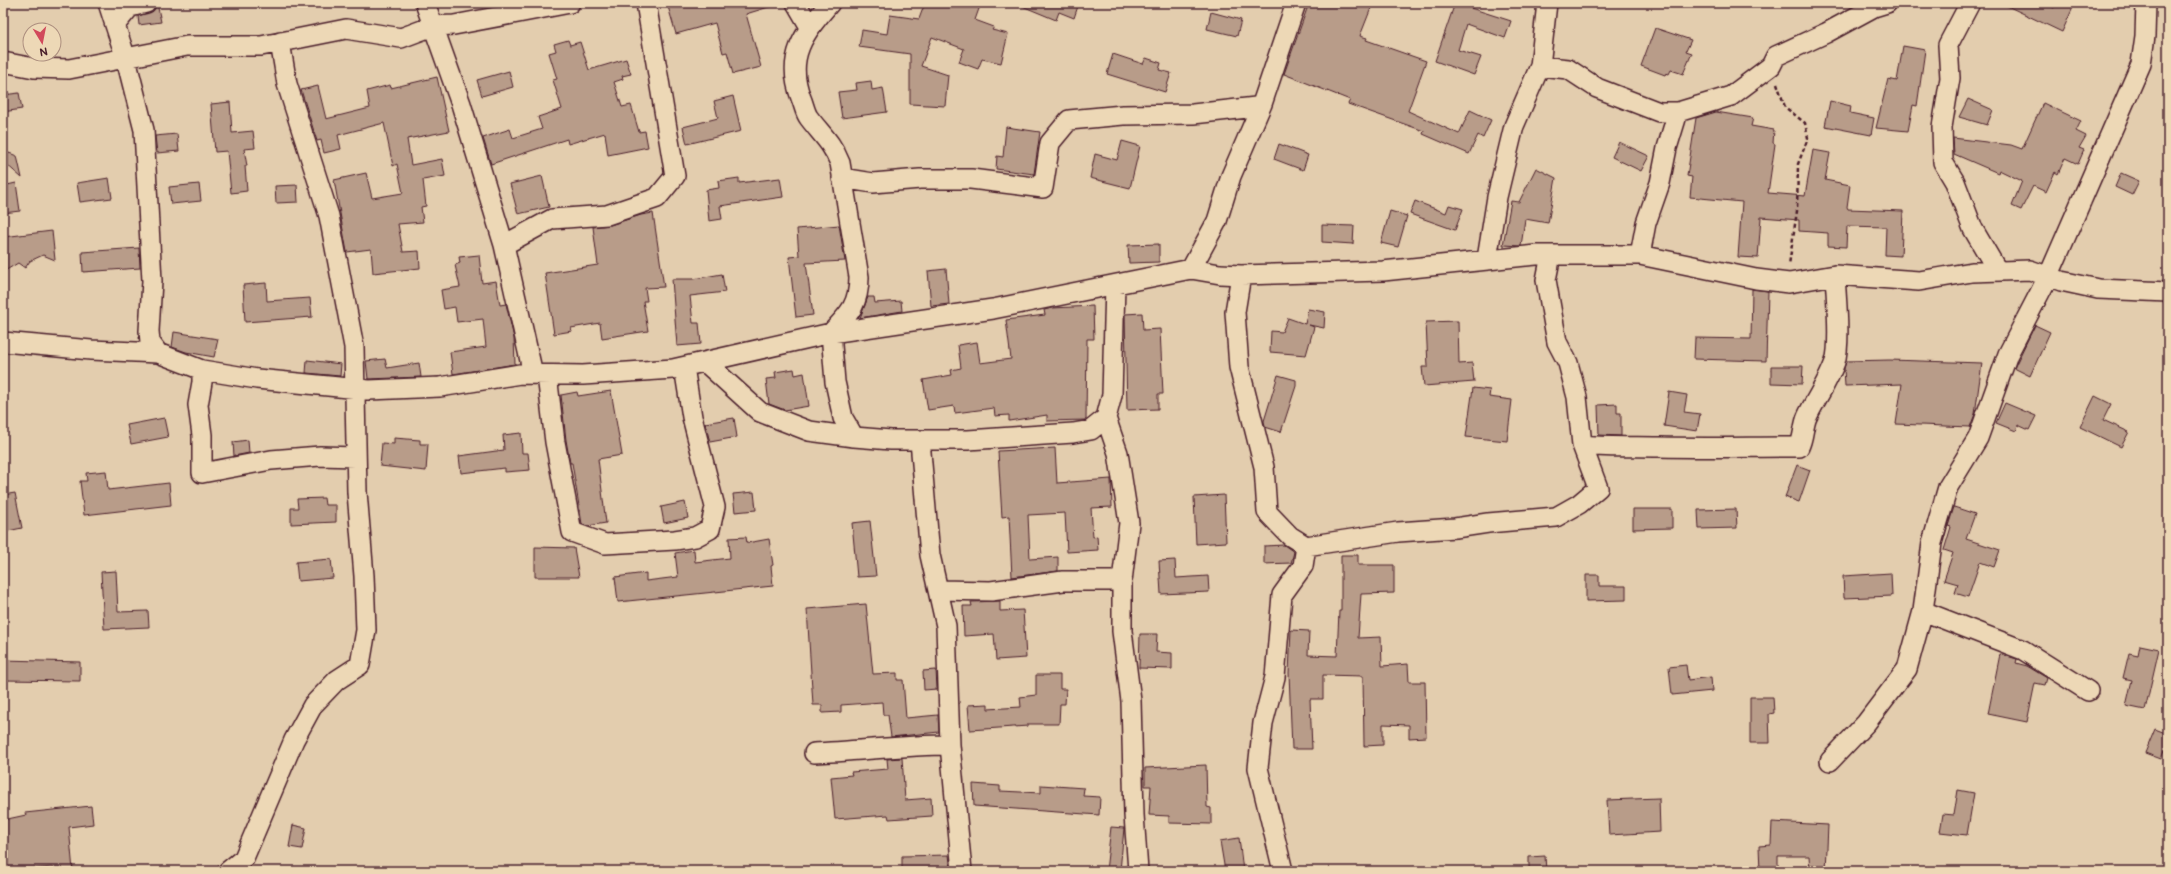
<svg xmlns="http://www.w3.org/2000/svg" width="2171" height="874" font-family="'Balsamiq Sans',sans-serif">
<rect width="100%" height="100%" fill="#e3cdae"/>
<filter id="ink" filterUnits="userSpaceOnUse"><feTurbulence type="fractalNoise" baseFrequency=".025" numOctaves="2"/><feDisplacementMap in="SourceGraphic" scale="8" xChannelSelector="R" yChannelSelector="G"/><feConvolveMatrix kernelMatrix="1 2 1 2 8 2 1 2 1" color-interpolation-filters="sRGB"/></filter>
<g filter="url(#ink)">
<path fill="#b89c89" stroke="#4a1f2b" d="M157 3 161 22 139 25 138 16 153 11Z
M667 3H771L772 6 746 14 761 67 733 74 727 52 723 53 715 23 676 34Z
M925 3H981L975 20 994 27 992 30 1008 34 1001 63 982 59 978 69 959 62 964 49 932 37 921 66 948 75 945 106 910 104V54L859 47 862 30 887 34 890 15 919 19Z
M1015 3H1079L1074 18 1059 12 1056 20Z
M1309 3H1373L1360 36 1367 38 1366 40 1426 61 1408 111 1459 134 1470 110 1491 120 1483 138 1478 135 1469 154 1423 134 1424 131 1348 104 1350 100 1284 74Z
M1455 3 1511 21 1505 38 1466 24 1458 50 1481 57 1474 75 1435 61Z
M2001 3H2044L2054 8 2056 3H2075L2062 32Z
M1211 12 1241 20 1237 36 1207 29Z
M1655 28 1691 40 1686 51 1692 53 1683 74 1671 70 1669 74 1666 73 1665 75 1641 66Z
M568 40 570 45 580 42 589 70 626 59 631 74 622 76 623 79 614 82 622 107 631 105 639 132 645 131 648 147 608 155 605 133 568 144 567 139 491 164 483 138 510 129 513 138 542 129 538 117 562 109 553 80 557 79 549 53 556 51 554 44Z
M1903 46 1925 50 1917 106 1913 105 1908 131 1876 128 1888 79 1897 81Z
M1113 54 1143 64 1146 58 1161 63 1159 70 1171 73 1165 92 1107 74Z
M509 71 513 87 482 96 477 80Z
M437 77 449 131 407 139 411 165 442 159 445 176 423 180 426 206 421 207 423 222 398 224 403 252 419 251 420 268 373 273 371 249 347 252 334 180 366 173 372 198 403 193 397 164 393 166 384 123 338 135 341 149 324 153 321 140 317 141 301 90 318 86 326 119 370 108 367 91 390 85 391 88Z
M871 81 872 90 883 88 887 112 842 118 838 92 857 90 856 83Z
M19 93 22 109 3 112V95Z
M733 96 741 131 687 144 683 127 718 118 714 101Z
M1968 99 1993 110 1987 125 1959 117Z
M1830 101 1851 106 1850 113 1874 118 1871 135 1825 126Z
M230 102 232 133 253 131 255 148 244 149 247 166H245L247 191 231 193 227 151 215 152 211 104Z
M2043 103 2081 121 2076 131 2086 136 2079 148 2084 150 2078 164 2065 158 2058 174 2055 172 2046 192 2033 186 2021 210 2012 206 2022 181 1999 170 1998 173 1954 154 1953 138 2011 145 2022 149Z
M1716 112 1753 118 1751 126 1774 130 1773 143 1775 144 1768 193 1805 196 1813 150 1830 153 1825 180 1850 185 1847 207 1848 209 1903 211 1901 256 1885 255 1886 227 1847 226 1846 247 1828 246V233L1799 231V220L1761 217 1758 258 1738 257 1742 202 1690 197 1692 177 1687 176 1696 118Z
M1006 127 1040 132 1034 174 996 169 997 156 1003 157Z
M177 134 179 151 157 153 155 136Z
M1122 141 1140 146 1130 188 1090 178 1095 154 1117 160Z
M1619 142 1649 156 1641 171 1612 157Z
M1279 144 1308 155 1303 170 1274 159Z
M9 153 17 156 22 178 5 163 3 157Z
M1536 168 1556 178 1548 223 1525 219 1521 246 1503 245 1511 201 1519 202Z
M2121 173 2139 181 2132 195 2115 187Z
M542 176 549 207 518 214 510 184Z
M109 178 112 198 80 202 77 183Z
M739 178V183L780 178 783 197 720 206 722 219 709 221 706 190 719 188 718 181Z
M16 183 20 211 3 213V186Z
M199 184 201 201 171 204 169 187Z
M297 185 298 202 276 203 275 186Z
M1415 201 1446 213 1449 205 1463 209 1455 230 1410 214Z
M1390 211 1407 216 1398 247 1381 243Z
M653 213 664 287 645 288 647 301H643L648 331 602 338 600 323 571 328 572 331 554 334 545 273 598 265 593 227 610 225 641 215Z
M839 225 845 261 806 263 813 315 796 317 789 257 799 256 797 229Z
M1322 225 1354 226 1353 244 1322 242Z
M52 231 55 260 43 255 30 261 25 268 18 263 3 272V237Z
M1159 244V262L1129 263 1128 245Z
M139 248 140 268 83 272 82 252Z
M479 255 482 283 496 281 500 305 506 304 514 338 515 364 453 374 450 352 486 347 483 319 457 322 455 307 444 309 441 290 460 287 455 265 460 263 459 257Z
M946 269 949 304 931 306 928 271Z
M722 274 725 292 690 296 693 323H699L701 344 677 346 672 279H693Z
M266 283 267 301 310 298 312 317 245 322 243 285Z
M1752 289 1768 291 1766 361 1694 359 1695 338 1751 339Z
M868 297H874L875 303 901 301 902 311 860 318Z
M1093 306 1094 339H1087L1086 420 1047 421V415L1009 421V415L995 416 994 408 955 413 954 406 928 410 923 380 952 375 951 370 961 368 958 345 977 342 980 363 1011 359 1006 320 1045 315 1044 310 1053 308Z
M1308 309 1325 312 1324 328 1309 325 1314 327 1306 355 1270 352 1271 331 1282 332 1288 318 1305 324Z
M1142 313 1143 330 1160 329 1163 394H1158V409L1127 410 1125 314Z
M1458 321 1459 364 1472 363 1474 382 1424 386 1422 367H1428L1426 322Z
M2035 325 2050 332 2030 376 2014 368Z
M174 332 218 339 214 357 186 352 172 347Z
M385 359 387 368 419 363 421 377 368 379 366 361Z
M307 360 341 364 340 376 306 373Z
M1890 360 1982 363 1975 414 1970 427 1896 424 1902 384 1845 386 1844 368 1846 361Z
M1771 366H1803L1802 384 1771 383Z
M794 369 795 375 804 373 809 406 785 410 769 404 766 379 776 378 775 372Z
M1278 375 1296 380V386L1281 432 1265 427 1264 421Z
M1473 388 1490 390 1489 397 1512 400 1507 441 1466 437Z
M611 391 622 455 598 459 606 523 587 526 582 524 572 463H570L566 440 561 395 577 392 578 396Z
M1669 392 1687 395 1684 412 1700 414 1697 431 1664 426Z
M2095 396 2111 404 2103 420 2129 432 2121 447 2080 427Z
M2005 403 2036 416 2029 430 2018 425 2016 431 1996 423Z
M1617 404V413H1621V436L1599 435 1598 405Z
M164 418 168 437 131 444 127 425Z
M734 418 737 437 710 442 705 423Z
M521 433 522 453H528L530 470 505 472V468L461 473 459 456 504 450 503 435Z
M394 438 420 440V444H428L426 471 380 466 382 443 394 444Z
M248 440 249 453 234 456 233 442Z
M1055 448 1057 483 1111 479 1112 507 1091 508 1093 537 1097 536 1098 550 1067 552 1065 513 1028 515 1030 559 1058 557V571L1012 577 1009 516 1002 517 998 451Z
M1797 465 1810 470 1799 502 1785 497Z
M106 471 108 490 169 483 171 505 84 515 80 481H87L86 473Z
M754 492 756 510 735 512 733 494Z
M15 493 22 528 3 532V495Z
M1224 495 1226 542 1196 544 1194 497Z
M324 498 325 505H336V522L291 524V508H298L297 499Z
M685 502 688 518 664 523 661 507Z
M1954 507 1975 514 1966 539 2000 550 1994 567 1980 562 1968 597 1955 593 1958 584 1944 580 1953 553 1944 550 1951 527 1948 526Z
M1633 509H1672V528L1633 529Z
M1736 509 1737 528 1699 529 1698 510Z
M870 521 876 576 857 577 852 523Z
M746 537 747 543 769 539 773 565 771 566 773 586 618 602 615 577 646 573V581L678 577 675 553 694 550 695 562 730 558 729 538Z
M1284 545 1294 552 1291 563 1264 564V546Z
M535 547 574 548 579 577H535Z
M1341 555H1358V565H1394V593L1361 594 1358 638 1381 637 1382 666 1408 664 1409 682H1425L1426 737 1409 738V725L1383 724V745L1364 746 1363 676 1323 675V699H1310L1312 749H1292L1289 673 1291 630 1309 631 1308 655 1337 656 1339 611H1341Z
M331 559 333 578 298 581 296 562Z
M1175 560 1176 578 1208 576 1209 592 1161 594 1159 561Z
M116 571 118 612 148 611 149 627 104 629 101 572Z
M1891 573 1892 596 1844 598 1843 576Z
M1586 575H1599V586H1626V600L1586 601Z
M1000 601V611L1023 610 1026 658 996 660 994 634 964 636 963 606H972L971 602Z
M866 604 873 674 897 673V680H903L906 718 938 715 939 732 891 737 888 715H883L882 702 841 705V712L822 713V705H813L807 609Z
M1140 634H1157L1156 652 1172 653V669L1139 668Z
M2140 645 2159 649 2145 710 2126 706 2132 680 2123 678 2129 653 2138 655Z
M2000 654 2017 659 2016 663 2027 666 2047 678 2045 685 2035 683 2027 722 1988 714Z
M3 660 80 662V681L3 680Z
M1686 665 1688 680 1711 677 1712 691 1672 695 1669 667Z
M936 670 937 689 924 690 923 671Z
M1036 675H1060V689H1066L1065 704H1060L1059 724H1028V726L970 730 968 705 988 704V709L1021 707 1020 697 1036 695Z
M1750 697H1773L1774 713 1769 714 1770 743H1750Z
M2155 729 2168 734V753L2164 751 2161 759 2145 753Z
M902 758 905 800 931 798 932 816 889 819 888 815 835 819 831 777 852 775 851 772 888 769 887 759Z
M1206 765 1207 807 1211 808V824L1169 823V816L1149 815 1151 786H1145V768Z
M973 784 1000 786V791L1041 793V785L1084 788 1083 796 1100 797 1099 815 974 806Z
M1958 790 1974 793 1967 835 1940 832 1943 814 1954 815Z
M1659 798 1660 832 1609 835 1607 800Z
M91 806 93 824 69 827 73 871H53V867L3 871V820L26 815 25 813Z
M1772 822 1828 825 1826 871H1810L1809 856H1778V871H1760L1759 846 1771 845Z
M293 825 306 828 302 849 289 847Z
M1111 827 1124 828 1120 871H1106Z
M1239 838 1243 871H1225L1220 841Z
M949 855 951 871H902V856Z
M1545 856 1546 871H1529V857Z"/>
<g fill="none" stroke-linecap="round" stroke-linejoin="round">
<g stroke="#4a1f2b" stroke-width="22">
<path id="street" d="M108 3 126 59 144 130 152 281 149 331 150 342 158 353 202 370 257 379 369 390 440 387 520 374 583 375 673 369 831 333 993 309 1191 269 1220 274 1241 275 1383 271 1536 255H1640L1756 279 1789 283 1835 275 1919 281 1972 272 2030 270 2061 281 2098 289 2168 292
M425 3 461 104 504 245 533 374
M796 3 810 27
M830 3C804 33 785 57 801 98 804 105 805 113 809 118 822 135 832 143 840 163L859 277C859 305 849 314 831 333L835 382 843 418 854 437 891 440H968L1073 433 1091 430 1106 418 1112 395 1115 285
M1970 3 1948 45 1950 78 1942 127 1943 162 1955 182 1973 229 1997 270
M115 25 130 7 146 3
M3 62 34 68 69 69 187 46H261L346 29 401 38 433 26 454 25 570 3
M1540 66 1568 69 1597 88 1659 112H1678L1731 96 1771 66 1776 56 1826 33 1874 7 1887 3
M842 178 873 183 920 179H971L1043 188 1050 143 1069 120 1123 115 1193 114 1256 107 1262 104
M504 245 552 219 607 215 657 198 675 176 646 3
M1640 255 1646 223 1660 183 1667 148 1678 112
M1487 259 1497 197 1514 126 1540 66 1547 3
M1191 269 1217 221 1231 176 1262 104 1296 3
M1241 275 1235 312 1239 367 1264 467 1267 512 1290 536 1306 546 1303 566 1282 595 1275 677 1263 723 1258 768 1283 871
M3 342 91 350 158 353
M705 362 760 412 809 431 854 437
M202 370V382L198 405 202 435V473L271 460 320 456 356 457
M547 375 555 442 572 532 605 544 675 540 695 537 710 529 715 507 692 417 684 367
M1106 418 1118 453 1129 523 1122 581V631L1131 701 1134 815 1138 871
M920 441 930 555 946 626 950 745 962 871
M1582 445C1608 448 1633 446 1659 447 1705 448 1752 447 1799 447 1804 437 1803 426 1807 417 1816 398 1828 382 1835 362 1841 342 1836 297 1835 275
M1306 546 1398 532 1455 528 1488 523 1556 517 1579 504 1598 488 1582 445 1577 397 1568 363 1557 342 1546 280 1551 255
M939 590 991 591 1063 581H1122
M1923 611 2023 650 2088 691
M814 753C860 751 905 745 950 745
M1830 761 1866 723 1907 669 1923 611 1932 543 1948 487 1978 438 2008 354 2049 275 2141 64 2145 36 2146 3
M228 871 244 858 294 740 313 705 337 680 360 665 366 630 364 576 357 492 354 347 329 216 287 84 280 42"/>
</g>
<path stroke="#4a1f2b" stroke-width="2.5" stroke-dasharray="4 3" stroke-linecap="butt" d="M1777 83 1785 107 1805 123 1808 138 1798 164 1797 211 1789 265"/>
<use href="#street" stroke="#edd8b6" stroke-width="19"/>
</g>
</g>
<rect width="2171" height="874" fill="none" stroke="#edd8b6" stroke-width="16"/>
<rect x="8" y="8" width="2155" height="858" fill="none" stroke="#4a1f2b" stroke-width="1.5" filter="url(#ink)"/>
<g transform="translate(42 42) rotate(170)"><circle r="19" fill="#edd8b6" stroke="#ac8e7e"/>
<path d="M0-3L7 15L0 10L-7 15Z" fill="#d1495b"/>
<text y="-6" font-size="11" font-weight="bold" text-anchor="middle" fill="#4a1f2b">N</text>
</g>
</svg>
